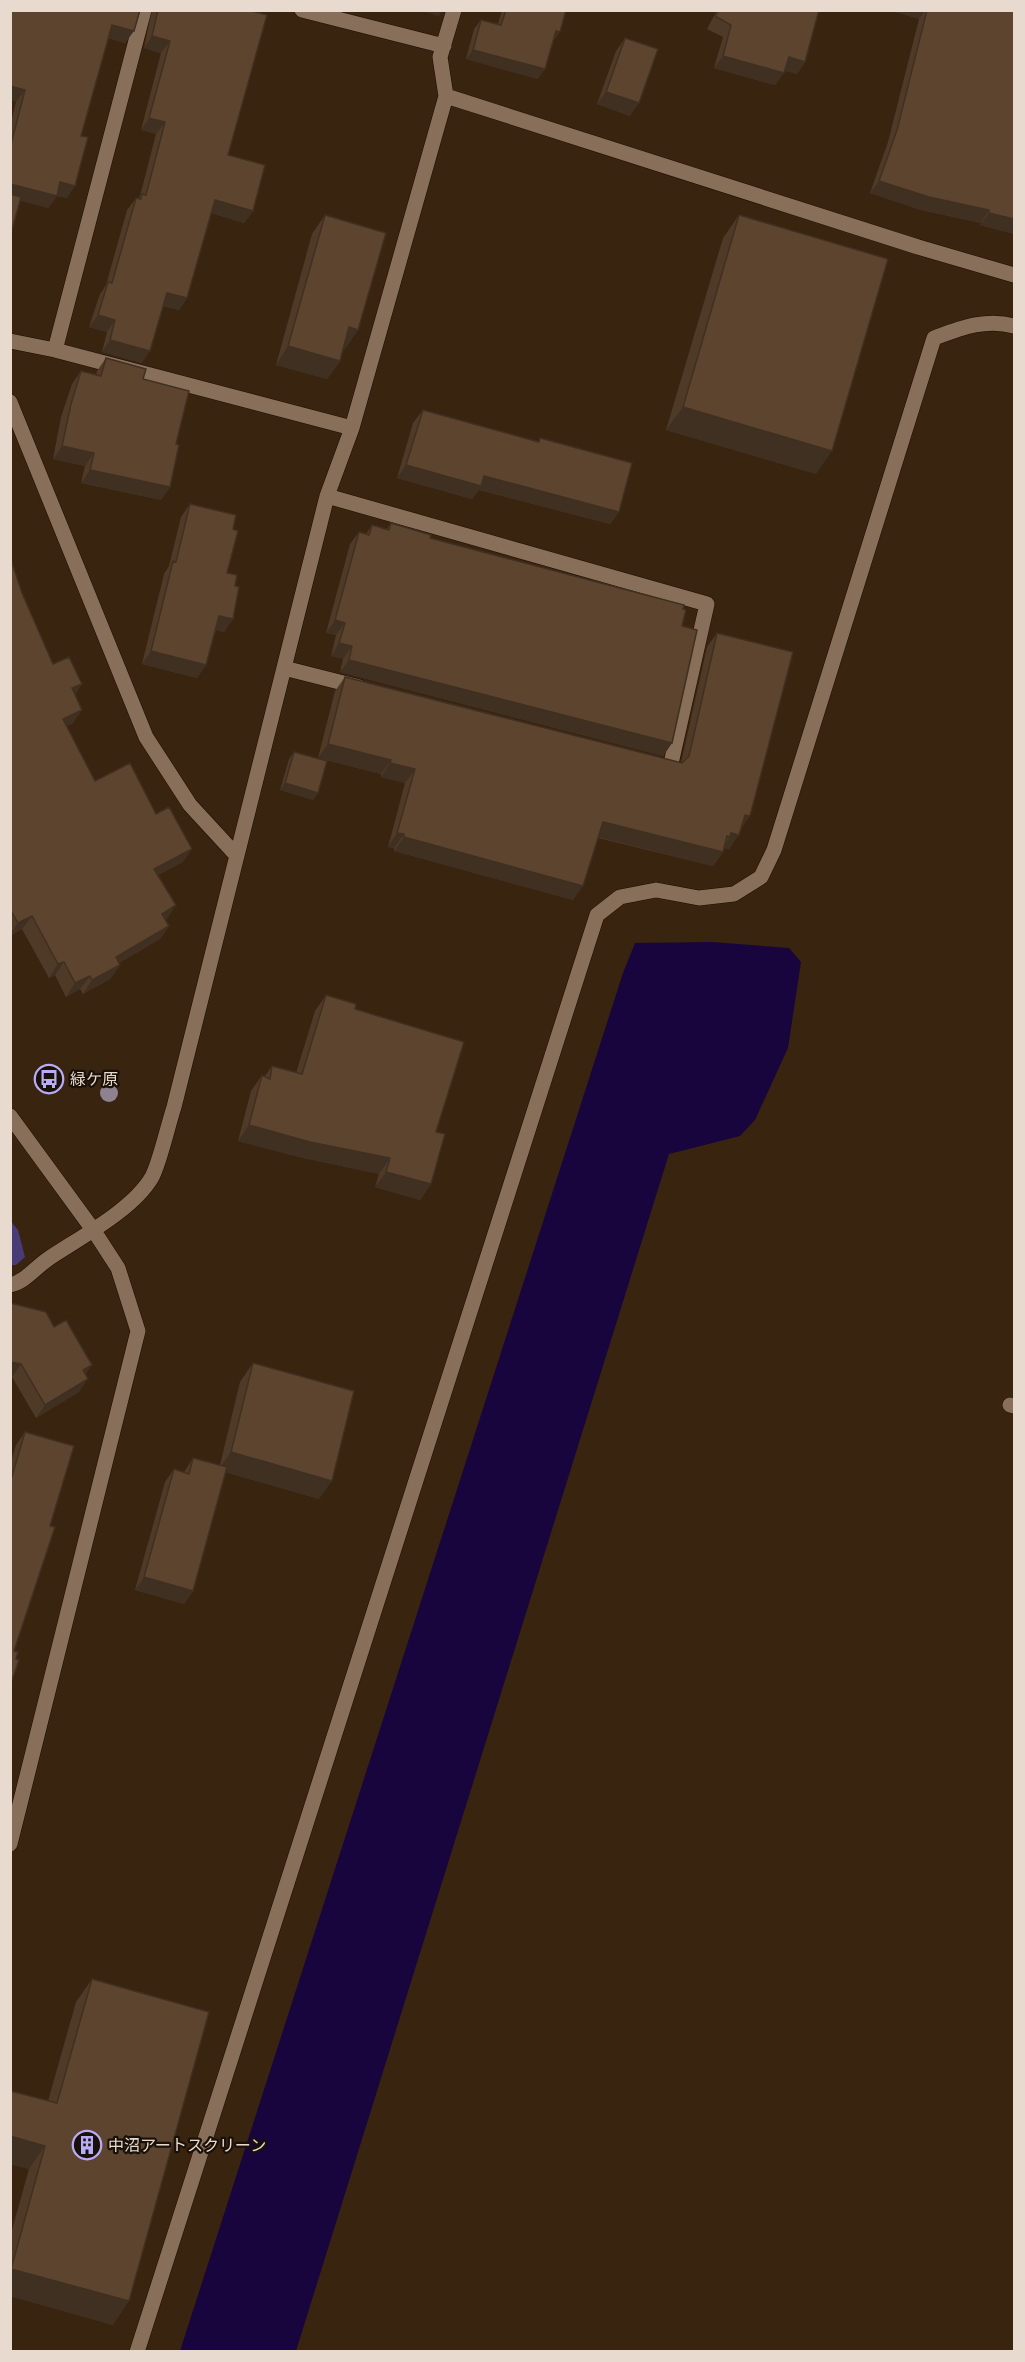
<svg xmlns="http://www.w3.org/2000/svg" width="1025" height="2362" font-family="Raleway,'Noto Sans JP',sans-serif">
<rect width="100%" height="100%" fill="#39240f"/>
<path fill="#483b78" d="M10 1220 18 1230 25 1257 16 1265H11Z"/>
<path fill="#19053d" d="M712 942 789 948 801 962 788 1048 755 1120 740 1136 669 1154 296 2351H180L623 973 635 943Z"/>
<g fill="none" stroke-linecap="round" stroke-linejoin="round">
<g stroke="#200c00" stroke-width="16">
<path id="minor" d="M302 10 444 46
M446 96 918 247 1014 275
M10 341 55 350 352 428
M55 350 144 10
M10 402 146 737 190 805 237 856
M327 496 707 604 670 768 658 764
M284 668 359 687
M10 1116 94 1231 118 1268 138 1331 10 1844
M10 1285C25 1282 36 1267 48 1259 79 1238 133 1210 152 1177 160 1162 168 1125 174 1107L327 496 352 428 446 96 440 57 454 10
M1010 1405 1014 1406
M137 2352 597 915 620 897 656 890 699 898 734 894 761 877 774 850 934 338C961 328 986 318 1014 326"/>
</g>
<use href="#minor" stroke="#886f59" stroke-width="15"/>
</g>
<circle fill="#8e8190" cx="109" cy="1093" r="9"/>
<path fill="#4f3a28" d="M10 10H140L125 43 108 38 81 136 67 198 57 196 48 208 20 200 10 237V126L16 102Z
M152 10H248L228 155 253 211 244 223 211 213 187 298 179 310 163 306 142 363 102 352 107 332 89 327 100 294 106 285 127 210 136 198 138 199 140 196 156 134 141 130 161 53 144 48Z
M502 10H566L538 79 466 59 474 29 481 20 498 24Z
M717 10H819L805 62 797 74 785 71 775 85 714 68 723 37 707 29Z
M889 10H1014V234L980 225 981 223 921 210 870 193 888 142 919 19Z
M625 38 630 116 597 104 616 51Z
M325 215 358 330 345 349 343 348 340 361 327 379 276 365 312 234Z
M739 215 816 474 666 430 723 238Z
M106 358 143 379 176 444 170 487 161 500 81 483 85 466 53 459 61 417 72 384 81 371 96 375 97 371Z
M423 410 538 442 540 438 619 512 610 524 479 490 472 499 397 478 413 423Z
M190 504 233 529 227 573 235 586 233 619 224 632 216 630 206 665 197 678 142 664 164 574 169 566 181 517Z
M391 523 430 538 683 609 672 743 663 756 340 672 343 659 331 656 336 635 326 633 350 544 359 532 366 534 372 525 387 529Z
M10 557 22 593 53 664 75 694 73 723 67 726 95 781 156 814 183 862 158 875 167 919 165 920 169 926 160 939 119 963 120 965 110 979 83 994 80 989 66 997 55 975 49 978 22 929 10 936Z
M717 633 741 829 729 849 724 848 723 852 713 866 598 838 573 900 394 851V848L388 847 405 783 381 777V774L318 758 335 691 345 677 681 763 707 647Z
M294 752 318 793 313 800 280 790 289 759Z
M326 995 355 1009 436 1132 431 1184 420 1200 375 1187 379 1174 299 1157 238 1141 251 1091 262 1075 265 1076 272 1066 296 1073 315 1011Z
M10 1303 54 1327 85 1374 79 1392 36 1418 12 1377H10Z
M253 1363 319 1499 225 1472 193 1591 184 1604 135 1590 165 1482 174 1469 184 1472 193 1458 220 1465 240 1382Z
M25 1432 14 1651 16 1659 10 1686V1464L16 1445Z
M92 1979 113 2325 10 2296V2237L29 2169 10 2164V2091L48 2101 76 2002Z"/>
<path fill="#403021" d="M420 10H442L439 16Z
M889 10H925L919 19Z
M112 25 134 31 125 43 104 37Z
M556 31 560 32 553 42 549 41Z
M152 36 170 41 161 53 144 48Z
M473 50 545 69 538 79 466 59Z
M723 56 784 73 775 85 714 68Z
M789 57 805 62 797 74 780 70Z
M10 86 25 90 16 102 10 100Z
M606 92 639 103 630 116 597 104Z
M149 118 165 122 156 134 141 130Z
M879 181 989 210 981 223 921 210 870 193Z
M60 182 75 186 67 198 57 196 48 208 10 198V184Z
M215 200 253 211 244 223 207 212Z
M989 213 1014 219V234L980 225Z
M167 293 187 298 179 310 159 305Z
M98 315 115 320 107 332 89 327Z
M349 327 358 330 345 349 336 346Z
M110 340 150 351 142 363 102 352Z
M288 346 340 361 327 379 276 365Z
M683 407 832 451 816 474 666 430Z
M62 446 94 453 85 466 53 459Z
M406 465 484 476 619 512 610 524 479 490 472 499 397 478Z
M90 470 170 487 161 500 81 483Z
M219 616 233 619 224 632 210 629Z
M335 620 345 623 336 635 326 633Z
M339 643 352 646 343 659 331 656Z
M151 651 206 665 197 678 142 664Z
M349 660 672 743 663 756 340 672Z
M82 684 73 698 72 688Z
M82 710 73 723 53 732 63 719Z
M328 744 391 760 381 774 318 758Z
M390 763 415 769 405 783 381 777Z
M285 783 318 793 313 800 280 790Z
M745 815 750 816 740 830Z
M603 822 723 852 713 866 593 836Z
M397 833 404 834 394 848 388 847Z
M731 833 739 835 729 849 723 847 730 837Z
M404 837 583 886 573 900 394 851Z
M192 849 183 862 145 882 154 869Z
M176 905 167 919 153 927 162 914Z
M32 916 22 929 10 936V934L18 923Z
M169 926 160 939 106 970 116 957Z
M64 962 55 975 49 978 58 964Z
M120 965 110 979 83 994 92 980Z
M90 976 80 989 66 997 75 983Z
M249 1125 390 1158 379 1174 299 1157 238 1141Z
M386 1172 431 1184 420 1200 375 1187Z
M10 1362 21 1364 12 1377H10Z
M92 1365 83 1378V1370Z
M88 1379 79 1392 36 1418 45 1405Z
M231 1452 332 1481 319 1499 218 1470Z
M144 1577 193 1591 184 1604 135 1590Z
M10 2136 45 2146 29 2169 10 2164Z
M11 2269 129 2301 113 2325 10 2296V2270Z"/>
<path fill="#5c442f" stroke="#403021" stroke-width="1.5" d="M10 10H140L134 31 112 25 81 136 88 137 75 186 60 182 57 196 10 184V148L25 90 10 86Z
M158 10H248L267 15 228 155 265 165 253 211 215 200 187 298 167 293 150 351 110 340 115 320 98 315 108 282 112 283 136 198 141 199 142 194 146 195 165 122 149 118 170 41 152 36Z
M506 10H566L560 32 556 31 545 69 473 50 481 20 501 25Z
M719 10H819L805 62 789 57 784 73 723 56 731 25 715 16Z
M927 10H1014V219L989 213V210L929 197 879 181 897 130Z
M625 38 658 49 639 103 606 92Z
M10 194 21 197 10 237Z
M325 215 386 233 358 330 349 327 340 361 288 346Z
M739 215 888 259 832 451 683 407Z
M106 358 146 369 143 379 189 391 176 444 179 445 170 487 90 470 94 453 62 446 71 404 81 371 101 376Z
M423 410 539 442 540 438 632 463 619 512 484 476 481 486 406 465Z
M190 504 236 515 233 529 238 531 227 573 237 575 235 586 239 587 233 619 219 616 206 665 151 651 173 561 176 562Z
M391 523 431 535 430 538 684 605 683 609 686 610 682 626 697 630 672 743 349 660 352 646 339 643 345 623 335 620 359 532 369 535 372 525 389 530Z
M10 557 22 593 53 664 69 657 82 684 72 688 82 710 63 719 95 781 130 763 156 814 169 807 192 849 154 869 176 905 162 914 169 926 116 957 120 965 92 980 90 976 75 983 64 962 58 964 32 916 18 923 10 909Z
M717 633 793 652 750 816 745 815 739 835 731 833 730 837 727 836 723 852 603 822 583 886 404 837V834L397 833 415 769 390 763 391 760 328 744 345 677 682 763 689 756Z
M294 752 327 761 318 793 285 783Z
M326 995 356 1004 355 1009 464 1042 436 1132 445 1134 431 1184 386 1172 390 1158 310 1142 249 1125 262 1075 270 1079 272 1066 302 1074Z
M10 1303 46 1312 54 1327 66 1320 92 1365 83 1370 88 1379 45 1405 21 1364 10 1362Z
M253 1363 354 1391 332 1481 231 1452Z
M25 1432 74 1446 50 1526 55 1527 14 1651 18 1652 16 1659 19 1660 10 1686V1483Z
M193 1458 227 1467 193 1591 144 1577 174 1469 189 1474Z
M92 1979 209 2012 129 2301 11 2269 45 2146 10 2136 11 2091 57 2103Z"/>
<defs>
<g id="bus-ring" transform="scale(1.5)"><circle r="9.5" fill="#191007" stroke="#b8abf7" stroke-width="1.5"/><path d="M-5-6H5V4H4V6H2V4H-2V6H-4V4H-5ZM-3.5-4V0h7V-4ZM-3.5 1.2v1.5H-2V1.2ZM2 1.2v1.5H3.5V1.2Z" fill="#b8abf7"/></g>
<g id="building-ring" transform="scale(1.5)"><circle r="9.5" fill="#191007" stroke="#b8abf7" stroke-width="1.5"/><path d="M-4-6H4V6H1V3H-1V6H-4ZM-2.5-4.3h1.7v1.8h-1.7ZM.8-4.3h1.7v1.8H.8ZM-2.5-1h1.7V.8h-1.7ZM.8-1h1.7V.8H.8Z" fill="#b8abf7"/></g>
</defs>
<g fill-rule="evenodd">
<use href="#bus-ring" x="49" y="1079"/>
<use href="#building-ring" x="87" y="2145"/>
</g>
<g text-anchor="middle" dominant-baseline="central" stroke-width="4.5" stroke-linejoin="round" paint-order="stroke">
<g font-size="16" fill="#e8dace" stroke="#191007" text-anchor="start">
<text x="70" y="1079">緑ケ原</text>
<text x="108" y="2145">中沼アートスクリーン</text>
</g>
</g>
<rect width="1025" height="2362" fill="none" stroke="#e8dace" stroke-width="24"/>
</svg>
